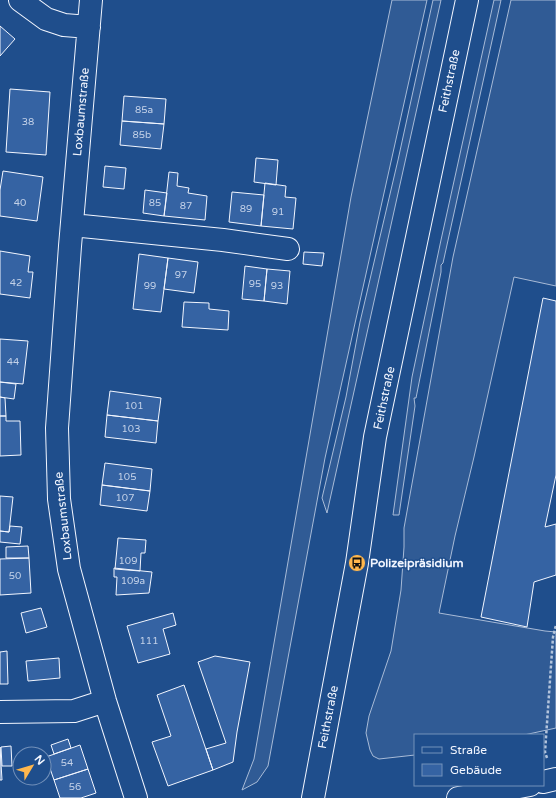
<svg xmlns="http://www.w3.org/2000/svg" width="556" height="798" font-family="'Varela Round',sans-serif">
<rect width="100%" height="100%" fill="#1f4e8c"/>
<path fill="#305b95" stroke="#a8bbd7" d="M392 0H427L325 458 268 766 257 782 242 790 254 759 351 197Z
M433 0H441L327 513 322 498 346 397 360 322 398 160Z
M494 0H501L443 263 441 265V272L416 398H414L415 406 399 515H393L412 377 441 240Z
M511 0H556V286L514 277 474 457 455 536 439 613 545 631 556 632V728L524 735H415V755L379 759 373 756 370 750 366 733 369 716 391 651 401 590 404 547V528L453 257Z"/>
<path fill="#3563a3" stroke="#f2f6ff" d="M0 26 15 39 0 56Z
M10 89 50 92 46 155 6 152Z
M124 96 166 99 164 124 122 121Z
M122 121 164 124 161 149 120 145Z
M256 158 278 160 276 185 254 182Z
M105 166 126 168 124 189 103 187Z
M3 171 43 177 37 221 0 216V190Z
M169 172 178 173 177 186 189 188 188 193 207 196 205 220 164 216Z
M265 183 286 186 285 197 296 198 293 229 261 226Z
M145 190 167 193 164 216 143 213Z
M232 192 264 195 261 226 229 222Z
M0 251 30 256 28 272H33L30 298 0 294Z
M304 252 324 253 322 266 303 264Z
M139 254 168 258 161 312 133 309Z
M168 258 198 262 194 293 164 289Z
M245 266 267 269 264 301 242 299Z
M267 269 290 271 287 304 264 301Z
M543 298 556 301V475L545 527 556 524V575L534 582 527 627 481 617Z
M184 302 209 303V309L229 311 228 330 182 327Z
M0 339 28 341 23 384 0 382Z
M0 382 16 384 14 399 0 397Z
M110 391 161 398 158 421 107 415Z
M0 397 5 398 6 416H0Z
M107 415 158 421 156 443 105 437Z
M0 416H6V421H20L21 455 0 456Z
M105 463 152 469 150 491 102 485Z
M102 485 150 491 147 511 100 505Z
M0 496 13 497 9 532 0 531Z
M10 526 22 527 20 544 0 542V531L9 532Z
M118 538 146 540 145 553H141L140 571 115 569Z
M28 546 29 558H6V547Z
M29 558 31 593 0 595V559Z
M114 568 152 572 149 593 116 595 117 577H114Z
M41 608 47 627 26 633 21 613Z
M173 613 176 625 163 629 170 654 138 663 127 626Z
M7 651 8 684H0V652Z
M215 656 250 662 237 732 233 762 213 770 206 749 226 743 198 662Z
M59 658 60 678 28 681 26 661Z
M184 685 213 770 168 786 152 742 171 736 157 695Z
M68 739 71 748 54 754 51 745Z
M80 745 88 769 54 780 46 757Z
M11 746 12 766H2L1 747Z
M0 747 2 780H0Z
M88 769 96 793 81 798H60L54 780Z"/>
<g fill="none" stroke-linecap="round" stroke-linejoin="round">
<g stroke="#f2f6ff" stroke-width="24">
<path id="minor" d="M20 0 46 19 64 25 89 27
M91 0 70 246 57 428 59 499 69 569 105 701 136 798
M72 225 223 240 288 249
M0 712 74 711 105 701
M543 782 556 779
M458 798 530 785"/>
</g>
<g stroke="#f2f6ff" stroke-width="24">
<path id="major" d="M313 798 357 563 375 437 467 0"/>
</g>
<path stroke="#b3c4dc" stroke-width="2.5" stroke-dasharray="3 2" stroke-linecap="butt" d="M547 758 545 752 553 637 556 625"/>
<use href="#minor" stroke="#1f4e8c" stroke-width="22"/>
<use href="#major" stroke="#1f4e8c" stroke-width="22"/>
</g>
<defs>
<g id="bus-disc" transform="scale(0.9)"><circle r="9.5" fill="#ffb74d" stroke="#1f4e8c"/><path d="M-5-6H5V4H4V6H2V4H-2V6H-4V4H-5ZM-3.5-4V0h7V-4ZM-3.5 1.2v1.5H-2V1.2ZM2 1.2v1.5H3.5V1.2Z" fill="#111"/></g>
</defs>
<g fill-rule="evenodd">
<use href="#bus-disc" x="357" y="563"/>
</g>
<g text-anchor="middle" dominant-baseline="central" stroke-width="3" stroke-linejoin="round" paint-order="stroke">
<g font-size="10" fill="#c3d1e8">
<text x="144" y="110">85a</text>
<text x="28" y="122">38</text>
<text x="142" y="135">85b</text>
<text x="20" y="203">40</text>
<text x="155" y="203">85</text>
<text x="186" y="206">87</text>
<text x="246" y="209">89</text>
<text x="278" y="212">91</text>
<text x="181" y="275">97</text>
<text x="16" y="283">42</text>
<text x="255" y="284">95</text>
<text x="150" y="286">99</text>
<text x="277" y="286">93</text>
<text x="13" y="362">44</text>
<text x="134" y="406">101</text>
<text x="131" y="429">103</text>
<text x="127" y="477">105</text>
<text x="125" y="498">107</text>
<text x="128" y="561">109</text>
<text x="15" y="576">50</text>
<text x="133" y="581">109a</text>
<text x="149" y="641">111</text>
<text x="67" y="763">54</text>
<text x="75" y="787">56</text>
</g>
<g font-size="12" fill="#f2f6ff" stroke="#1f4e8c">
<text transform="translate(449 81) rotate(-78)">Feithstraße</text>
<text transform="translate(81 112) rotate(-85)">Loxbaumstraße</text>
<text transform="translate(384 398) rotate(-78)">Feithstraße</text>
<text transform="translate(63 516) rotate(-96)">Loxbaumstraße</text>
<text transform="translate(328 717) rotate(-79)">Feithstraße</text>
</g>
<g font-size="12" font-weight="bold" fill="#f2f6ff" stroke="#1f4e8c" text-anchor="start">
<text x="370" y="563">Polizeipräsidium</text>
</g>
</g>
<rect x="414" y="734" width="130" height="52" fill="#1f4e8c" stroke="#7391ba"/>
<rect x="422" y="747" width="20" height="6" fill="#1f4e8c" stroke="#7391ba"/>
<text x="450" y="754" font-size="12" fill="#f2f6ff">Straße</text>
<rect x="422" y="764" width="20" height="12" fill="#3563a3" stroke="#7391ba"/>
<text x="450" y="774" font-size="12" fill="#f2f6ff">Gebäude</text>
<g transform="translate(32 766) rotate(52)"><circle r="19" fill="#1f4e8c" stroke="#7391ba"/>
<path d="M0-3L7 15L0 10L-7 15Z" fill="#ffb74d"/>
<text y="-6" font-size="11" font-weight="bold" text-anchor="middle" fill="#f2f6ff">N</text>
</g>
</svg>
